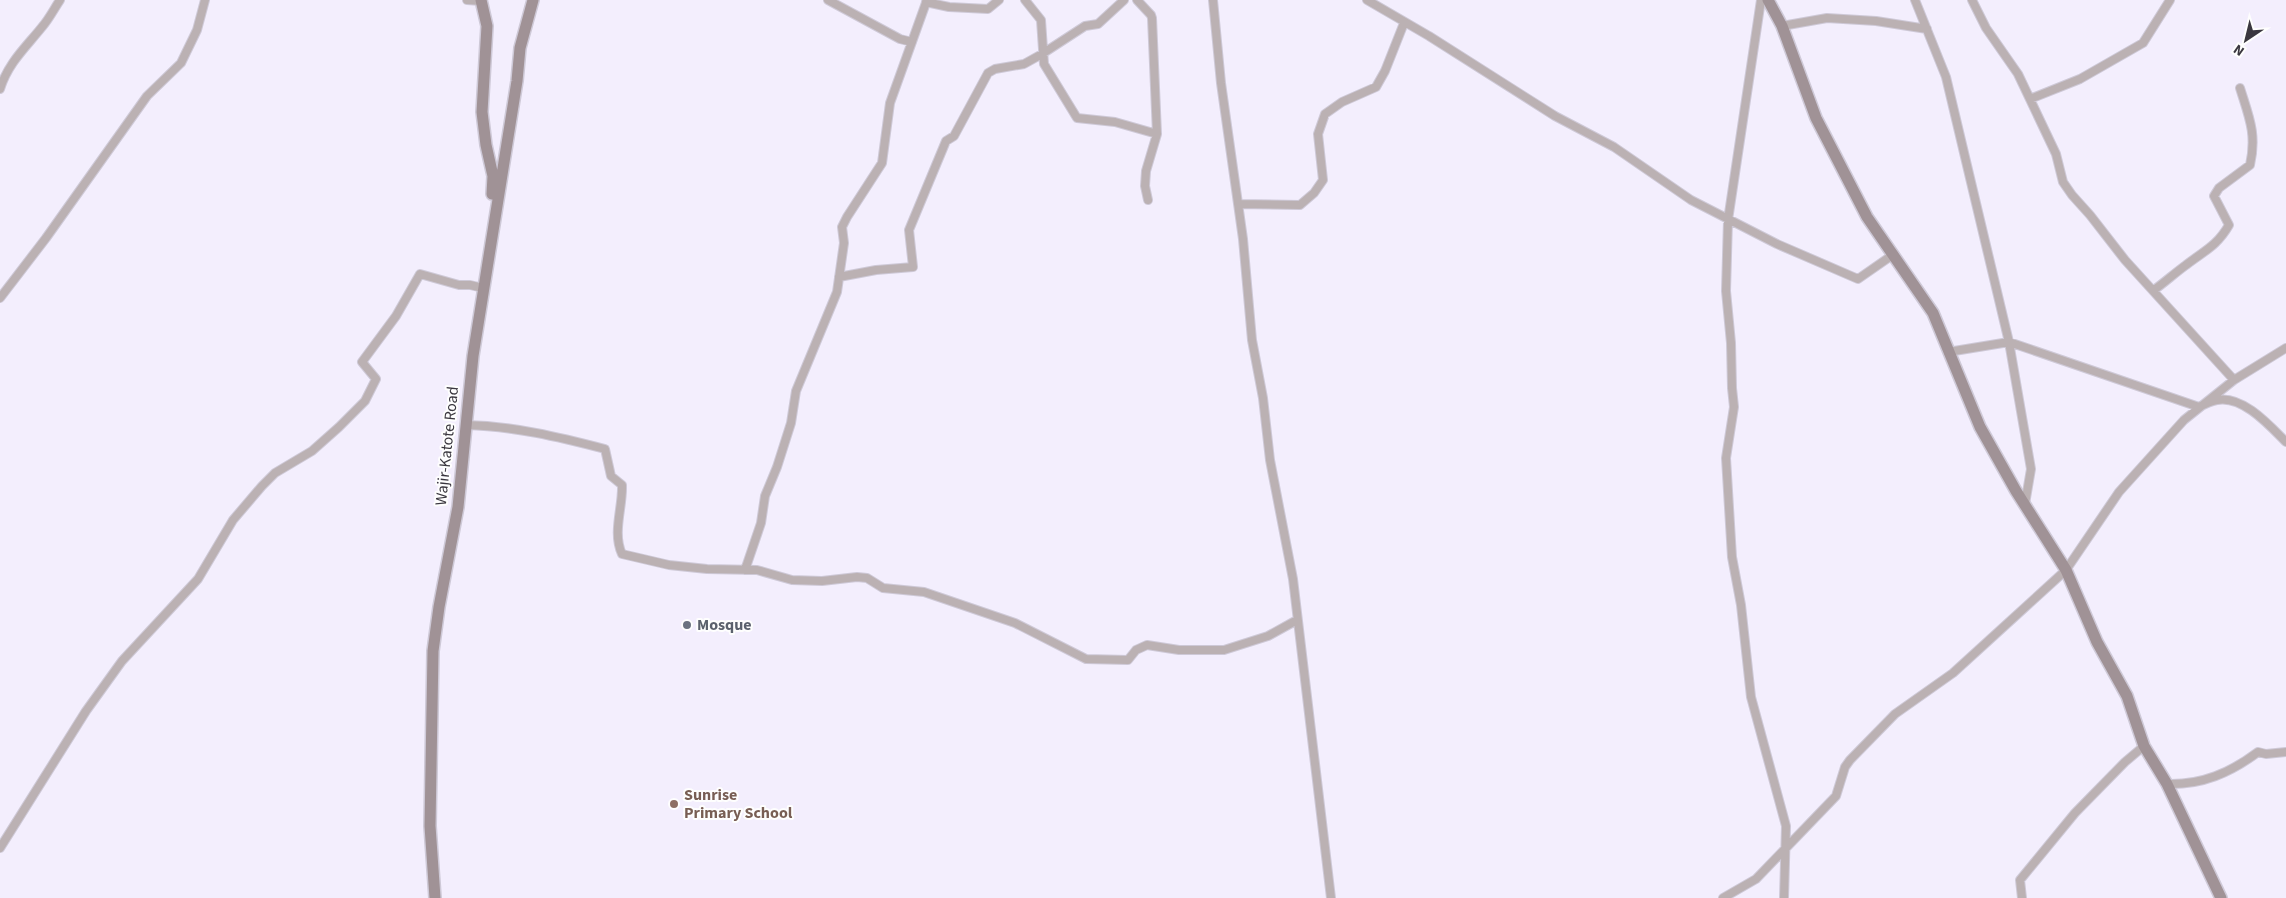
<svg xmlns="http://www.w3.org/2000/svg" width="2286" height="898" font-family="'Source Sans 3',sans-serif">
<rect width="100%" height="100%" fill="#f3eefd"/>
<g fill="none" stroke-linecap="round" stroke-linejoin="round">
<g stroke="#cec9d7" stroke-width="10">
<path id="street" d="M467 0 481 1
M828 0 900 39 912 42
M1025 0 1041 20 1044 64 1077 118 1115 122 1157 134
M1137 0 1151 15 1152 18 1157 134 1146 171 1145 186 1148 200
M1213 0 1221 83 1243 239 1252 340 1263 398 1270 460 1293 579 1331 898
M1367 0 1429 36 1555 116 1614 147 1691 200 1777 244 1858 279 1894 254
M1761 0 1728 220 1726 291 1731 343 1732 388 1734 407 1726 458 1732 557 1741 605 1751 697 1786 826 1784 898
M1915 0 1946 77 2009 342 2031 469 2025 504
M1972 0 1986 28 2018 74 2056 154 2063 182 2072 195 2090 215 2125 260 2234 380
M926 2 949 7 988 9 999 0
M1782 26 1827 18 1876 21 1927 29
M0 89C8 63 26 47 42 27 49 19 54 9 60 0
M2030 99 2080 79 2143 43 2170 0
M1238 204 1300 205 1314 193 1323 180 1318 134 1325 114 1342 102 1376 87 1385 71 1404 23
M839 277 876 270 913 267 909 230 946 141 954 136 988 73 995 69 1024 64 1042 54 1085 26 1098 24 1124 0
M2154 290C2165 282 2175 273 2186 265 2204 251 2217 246 2229 225L2214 196 2219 188 2250 165C2257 134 2249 117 2240 88
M0 298 46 238 147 96 181 63 197 30 205 0
M1948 352 2009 342 2199 407C2205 404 2211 401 2217 400 2243 395 2270 426 2286 442
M466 425C513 426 559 437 605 449L611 476 622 485C623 507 612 533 622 554L669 565 707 569 757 570 792 580 822 581 857 577 867 578 883 588 924 592 1015 623 1086 659 1128 660 1136 650 1147 645 1179 650H1224L1268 636 1297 620
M745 570 761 523 765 496 777 467 791 423 796 391 837 292 844 243 842 227 847 217 882 163 890 103 927 0
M2167 784C2202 785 2230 773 2258 752L2266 754 2286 752
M0 848 86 711 122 661 198 579 233 520 262 486 275 473 312 451 339 427 365 401 376 379 362 362 396 316 420 274 459 285H470L483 288
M1723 898 1756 879 1836 796 1845 767 1850 760 1895 714 1953 673 2066 570 2119 492 2184 420 2234 380 2286 348
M2022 898 2020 880 2075 813 2125 762 2144 746"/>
</g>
<g stroke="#cec9d7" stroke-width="14">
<path id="secondary" d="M481 0 487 26 482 112 486 145 493 176 492 194
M1768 0 1782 26 1816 118 1867 217 1933 313 1980 427 2016 491 2066 570 2097 642 2127 696 2144 746 2167 784 2221 898
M435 898 430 826 433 651 439 607 458 507 473 356 517 81 520 48 533 0"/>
</g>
<use href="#street" stroke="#bbb1b3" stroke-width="8"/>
<use href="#secondary" stroke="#a09296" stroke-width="11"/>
</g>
<circle fill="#6b7280" stroke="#fefefe" stroke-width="2" cx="687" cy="625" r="5"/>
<circle fill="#8d6e63" stroke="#fefefe" stroke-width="2" cx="674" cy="804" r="5"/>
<g text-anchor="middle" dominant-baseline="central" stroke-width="4" stroke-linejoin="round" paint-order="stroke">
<g font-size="16" fill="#3a373f" stroke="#fefefe">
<text transform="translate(447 446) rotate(-84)">Wajir-Katote Road</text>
</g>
<g font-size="16" font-weight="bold" fill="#5b616d" stroke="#fefefe" text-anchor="start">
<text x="697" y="625">Mosque</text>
</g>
<g font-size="16" font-weight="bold" fill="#785e54" stroke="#fefefe" text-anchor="start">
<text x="684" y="795">Sunrise<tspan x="684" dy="18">Primary School</tspan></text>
</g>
</g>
<g transform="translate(2246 40) rotate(215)" stroke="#fefefe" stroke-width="4" paint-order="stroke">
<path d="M0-4L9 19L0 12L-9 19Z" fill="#3a373f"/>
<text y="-8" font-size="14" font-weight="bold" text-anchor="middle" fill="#3a373f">N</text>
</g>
</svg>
